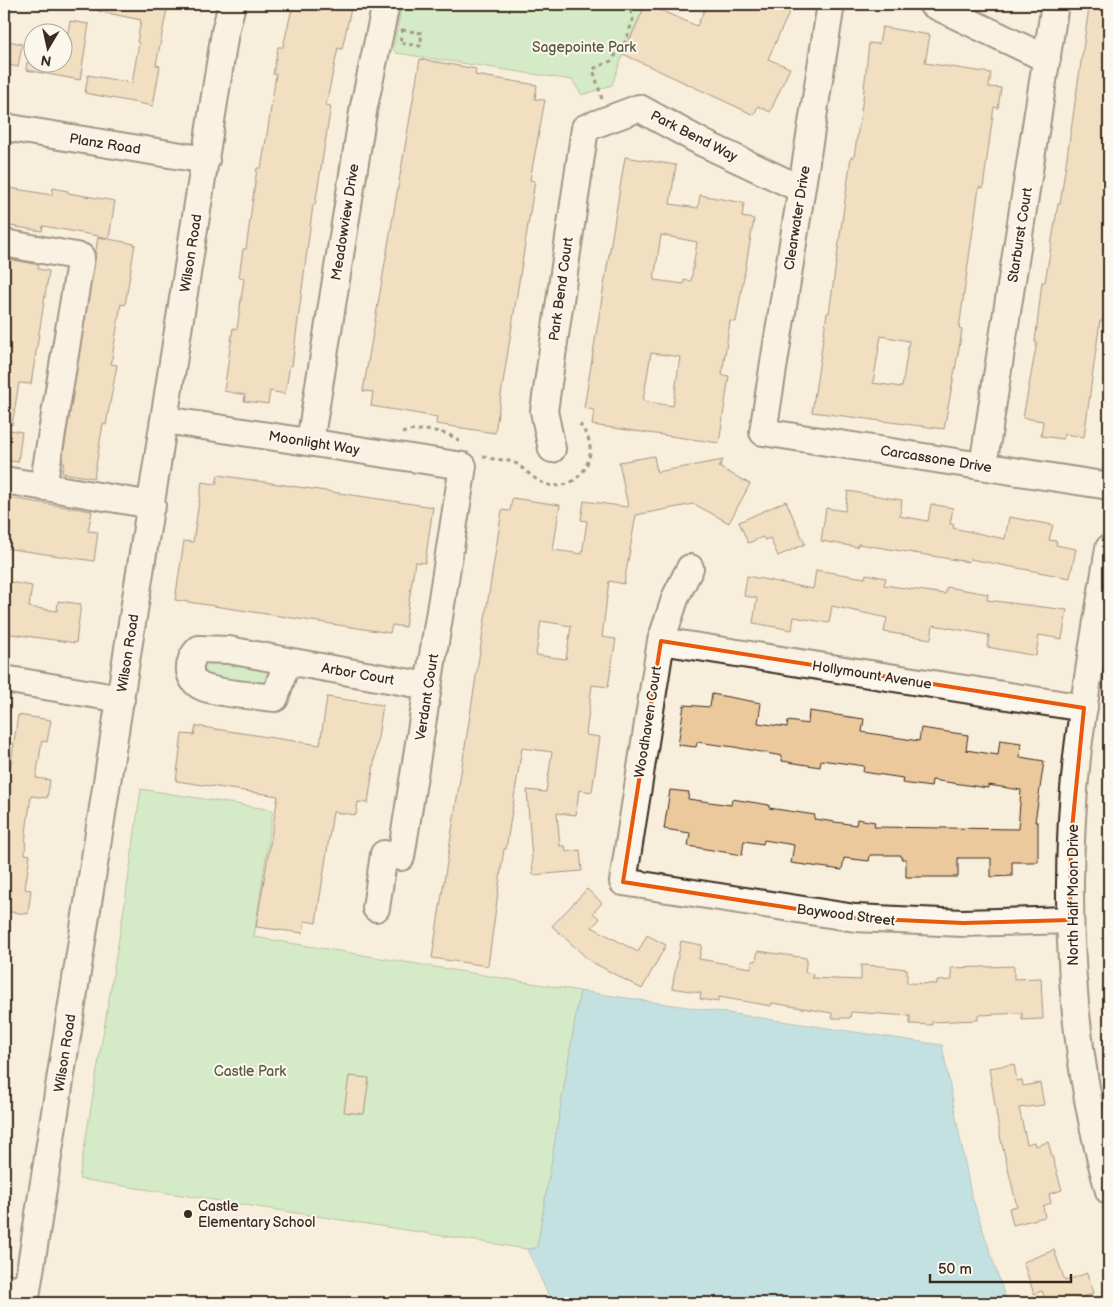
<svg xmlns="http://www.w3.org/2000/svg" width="1113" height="1307" font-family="'Balsamiq Sans',sans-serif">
<rect width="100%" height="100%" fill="#f8eedc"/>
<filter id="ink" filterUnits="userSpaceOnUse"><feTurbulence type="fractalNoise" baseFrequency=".02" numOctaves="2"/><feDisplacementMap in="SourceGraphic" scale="10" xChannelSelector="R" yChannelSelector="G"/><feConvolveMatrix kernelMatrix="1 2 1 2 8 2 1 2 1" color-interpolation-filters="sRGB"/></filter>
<g filter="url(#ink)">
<path fill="#abe5ab" stroke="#738864" d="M402 4H646L623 54 612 85 582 95 572 80 396 53 393 49Z
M194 658 266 667 270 678 264 688 202 683Z
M141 789 273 810 254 937 580 991 537 1248 527 1249 79 1179 125 902Z"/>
<path fill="#86d0e7" stroke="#688e97" d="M580 991 942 1045 971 1194 1007 1303H552L527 1249 537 1248Z"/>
<path fill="#ebc99d" stroke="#3b2a1e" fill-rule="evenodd" d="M98 4H168L156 65 160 66 153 106 85 93 88 75 132 83 139 43 137 42 141 20 98 11Z
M293 4H352L342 49 338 48 326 105 331 106 315 205H313L292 366 290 365 285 394 270 391 268 404 244 401 245 395 224 391 233 328 237 329 244 278 239 277 243 249H246L257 168H261L268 128 276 74H273L278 47H283Z
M646 4 697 26 707 4H793L768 59 790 68 770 112 758 106 754 115 623 54Z
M1089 8 1109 11V284L1104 321H1100L1084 437 1064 434 1063 439 1041 436 1043 421 1023 418 1037 342H1035L1042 282H1045L1058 204H1060Z
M70 21 89 24 80 80 26 70 27 62H62Z
M882 27 930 35 925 63 991 73 989 87 1001 88 998 108 994 107 983 188 979 187 959 329 962 330 959 348 944 429 812 412 827 313H829L851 157H854L863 98 869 43 879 44ZM881 336 909 341 902 387 873 383Z
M4 40 22 44 18 67 4 64Z
M420 59 476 69 475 75 537 85 535 99 545 100 530 180 535 181 495 433 436 424 437 417 371 406 373 392 363 391Z
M625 157 676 165 670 204 698 208 700 195 744 203 742 217 754 219 736 322 730 321 722 375 729 376 719 443 592 425 594 410 584 408ZM661 235 697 242 691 281 684 280V284L654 280ZM651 353 680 357 673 406 643 401Z
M4 187 52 195 53 188 68 191V193L115 201 109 238 43 226 42 231 4 225Z
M98 237 135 244 125 305 121 304 111 364 117 365 106 425 103 424 94 478 62 473 64 462 62 461Z
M4 258 39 265 38 269 49 271 31 384 19 383 12 425 4 424V317L7 297H4Z
M4 429 22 432 18 462 4 460Z
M654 456 657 472 723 460 719 467 750 484 729 523 694 504 636 515 624 584 609 581 602 637 616 639 608 687 592 685 586 735 600 737 592 792 579 790 576 815 557 813 560 846H565L566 852 580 850 582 871 533 875 527 790 546 792 552 752 522 748 506 849H504L488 966 432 958 502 510 510 511 512 498 560 505 553 550 582 554 587 521 581 520 584 501 628 507 619 462ZM541 621 571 626 566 659 536 655Z
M218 475 433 507 425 563 415 562 405 627 392 625 390 633 175 600 184 541 193 542 202 482 216 484Z
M848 491 902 500 900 516 928 521 931 504 953 508 950 524H954L953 528 1005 539 1009 517 1053 525 1049 540 1057 541 1056 545 1076 549 1070 578 970 559 969 562 858 544 857 547 821 541 826 508 845 511Z
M4 497 92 511 88 531 98 532 94 561 4 548Z
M786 501 805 544 778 556 770 538 765 540 763 537 748 543 739 522Z
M816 570 865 578 866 574 886 578 884 585 918 590 945 594 947 587 988 594 987 600 1067 610 1062 639 1039 635 1036 656 987 647 989 635 933 625 931 639 884 632 887 618 832 606 829 623 794 617 792 630 753 623 757 598 744 596 747 576 813 589Z
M10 582 32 586 29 607 57 611 58 601 81 604 76 643 4 633V598L8 593Z
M712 694 761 703 758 723 787 727 788 721 808 724 809 711 864 719 862 732 919 741 921 728 968 735 966 750 998 755 1000 740 1021 743 1020 757 1044 761 1035 822H1038V862H1012V876L991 877V858H958V877H906V859H901V855H870L869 861 844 858 842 870 791 863 794 845 764 840 763 844 744 841 742 855 688 846 690 833 664 829 670 790 689 792 688 799 731 805 732 799 769 805V808L815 815 814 819 856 825 857 819 875 822 874 827 1018 829 1021 790 988 785V788L932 780 931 787 902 783 903 778 863 772 864 766 821 760 820 767 782 761V756L734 747 697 742 696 747 678 745 684 705 710 707Z
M327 697 383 705 368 803 358 802 356 815 333 812 316 923 305 921 303 933 256 927 278 796 176 781 182 734 194 735 196 726 320 745Z
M18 715 51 720 47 742 42 741 36 778 50 780 47 798 31 796 26 833 25 854 30 855 25 889 31 890 28 914 4 911V810Z
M587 889 602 903 593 913 600 919 592 927 638 952 647 935 666 945 642 989 590 961 552 926Z
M681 941 702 945 699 959 751 968 752 961H756L758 951 807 958 805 972 813 974 812 978 861 980V965L882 966 907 969V983L937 984V981L952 980 951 968 1014 966V979L1041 978 1043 1019 1022 1020V1013L978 1015V1020L932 1022V1025L910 1024V1016L851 1012 850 1018H832V1013L772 1003 771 1006 719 997 718 1002 700 999 701 993 672 988Z
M1014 1064 1017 1081 1022 1080 1023 1086 1040 1083 1044 1105 1019 1108 1027 1144 1034 1142 1035 1146 1048 1142 1062 1190 1049 1194 1051 1203 1043 1206 1045 1217 1013 1225 1009 1208 1017 1206 1000 1136 989 1068Z
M349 1076 369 1078 364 1114 344 1112Z
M1054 1250 1065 1281 1087 1273 1094 1293 1067 1303H1047L1042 1291 1034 1294 1023 1262Z"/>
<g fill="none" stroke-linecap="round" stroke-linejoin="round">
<g stroke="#3b2a1e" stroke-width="30">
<path id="minor" d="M831 4 763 432 1109 486
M932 4 1047 59
M4 127 206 160
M4 243 81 257 43 487
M165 420 463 466 401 857 384 854 376 908
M310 442 364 106 386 4
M552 449 544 411 585 128 639 108 703 143 801 189
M983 466 1055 4
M4 480 152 505
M1109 548C1098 618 1085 687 1077 757 1062 901 1070 1051 1109 1191
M690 568 676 596 661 641 623 882 855 918 963 923 1070 920
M661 641 1084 708
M287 661 229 650 199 649C186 661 186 682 205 688 227 695 253 695 275 698L287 661 428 686
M4 679 121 699
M4 1287 27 1291
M25 1303 225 32 232 4"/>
</g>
<path stroke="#3b2a1e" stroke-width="3" stroke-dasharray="4 4" stroke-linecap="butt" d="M402 30 422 33 420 46 400 43Z
M602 99 593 69 611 61 626 41 633 19 629 4
M402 433C421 427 445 430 461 442
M483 456C493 461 507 458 517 464 527 471 536 482 549 485 575 491 595 464 589 441 587 434 583 430 580 424"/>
<use href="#minor" stroke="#fbf7ec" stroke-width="26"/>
</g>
</g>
<path d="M0 0H1113V1307H0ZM661 641 1084 708 1071 839 1070 920 963 923 855 918 623 882Z" fill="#f8eedc" fill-opacity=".55" fill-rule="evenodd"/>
<path fill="none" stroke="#e8590c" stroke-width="4" stroke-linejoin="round" d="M661 641 1084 708 1071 839 1070 920 963 923 855 918 623 882Z"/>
<circle fill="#3b2a1e" stroke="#fbf7ec" stroke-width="2" cx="188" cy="1214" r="5"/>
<g text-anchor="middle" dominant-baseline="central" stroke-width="4" stroke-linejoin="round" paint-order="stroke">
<g font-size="14" fill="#575941" stroke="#fbf7ec">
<text x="584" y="47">Sagepointe Park</text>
<text x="250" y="1071">Castle Park</text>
</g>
<g font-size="14" fill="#3b2a1e" stroke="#fbf7ec">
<text transform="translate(694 136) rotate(27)">Park Bend Way</text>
<text transform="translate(105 144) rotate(9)">Planz Road</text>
<text transform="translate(797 218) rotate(-81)">Clearwater Drive</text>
<text transform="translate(345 222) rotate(-81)">Meadowview Drive</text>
<text transform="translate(1020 235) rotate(-81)">Starburst Court</text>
<text transform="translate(191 253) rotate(-81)">Wilson Road</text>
<text transform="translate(561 289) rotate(-82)">Park Bend Court</text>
<text transform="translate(314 443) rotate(9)">Moonlight Way</text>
<text transform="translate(936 459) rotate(9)">Carcassone Drive</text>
<text transform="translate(128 653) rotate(-81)">Wilson Road</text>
<text transform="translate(358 674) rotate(10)">Arbor Court</text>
<text transform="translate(872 675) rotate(9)">Hollymount Avenue</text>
<text transform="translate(427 697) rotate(-81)">Verdant Court</text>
<text transform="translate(648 722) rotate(-81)">Woodhaven Court</text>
<text transform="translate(1073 895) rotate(-90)">North Half Moon Drive</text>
<text transform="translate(846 915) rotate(7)">Baywood Street</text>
<text transform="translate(65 1053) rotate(-81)">Wilson Road</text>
</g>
<g font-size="14" fill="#3b2a1e" stroke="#fbf7ec" text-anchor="start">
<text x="198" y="1206">Castle<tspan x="198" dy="16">Elementary School</tspan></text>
</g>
</g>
<rect width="1113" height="1307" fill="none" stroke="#fbf7ec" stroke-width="20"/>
<rect x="10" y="10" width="1093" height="1287" fill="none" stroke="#3b2a1e" stroke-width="2" filter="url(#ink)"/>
<g transform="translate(48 48) rotate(189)"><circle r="24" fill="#fbf7ec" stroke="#aea59a"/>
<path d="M0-4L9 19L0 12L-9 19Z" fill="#3b2a1e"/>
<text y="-8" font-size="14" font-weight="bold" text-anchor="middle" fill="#3b2a1e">N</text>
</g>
<path d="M930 1274v8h141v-8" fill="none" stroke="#3b2a1e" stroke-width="2.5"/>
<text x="938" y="1274" font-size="15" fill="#3b2a1e" stroke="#fbf7ec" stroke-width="4" paint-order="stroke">50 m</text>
</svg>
